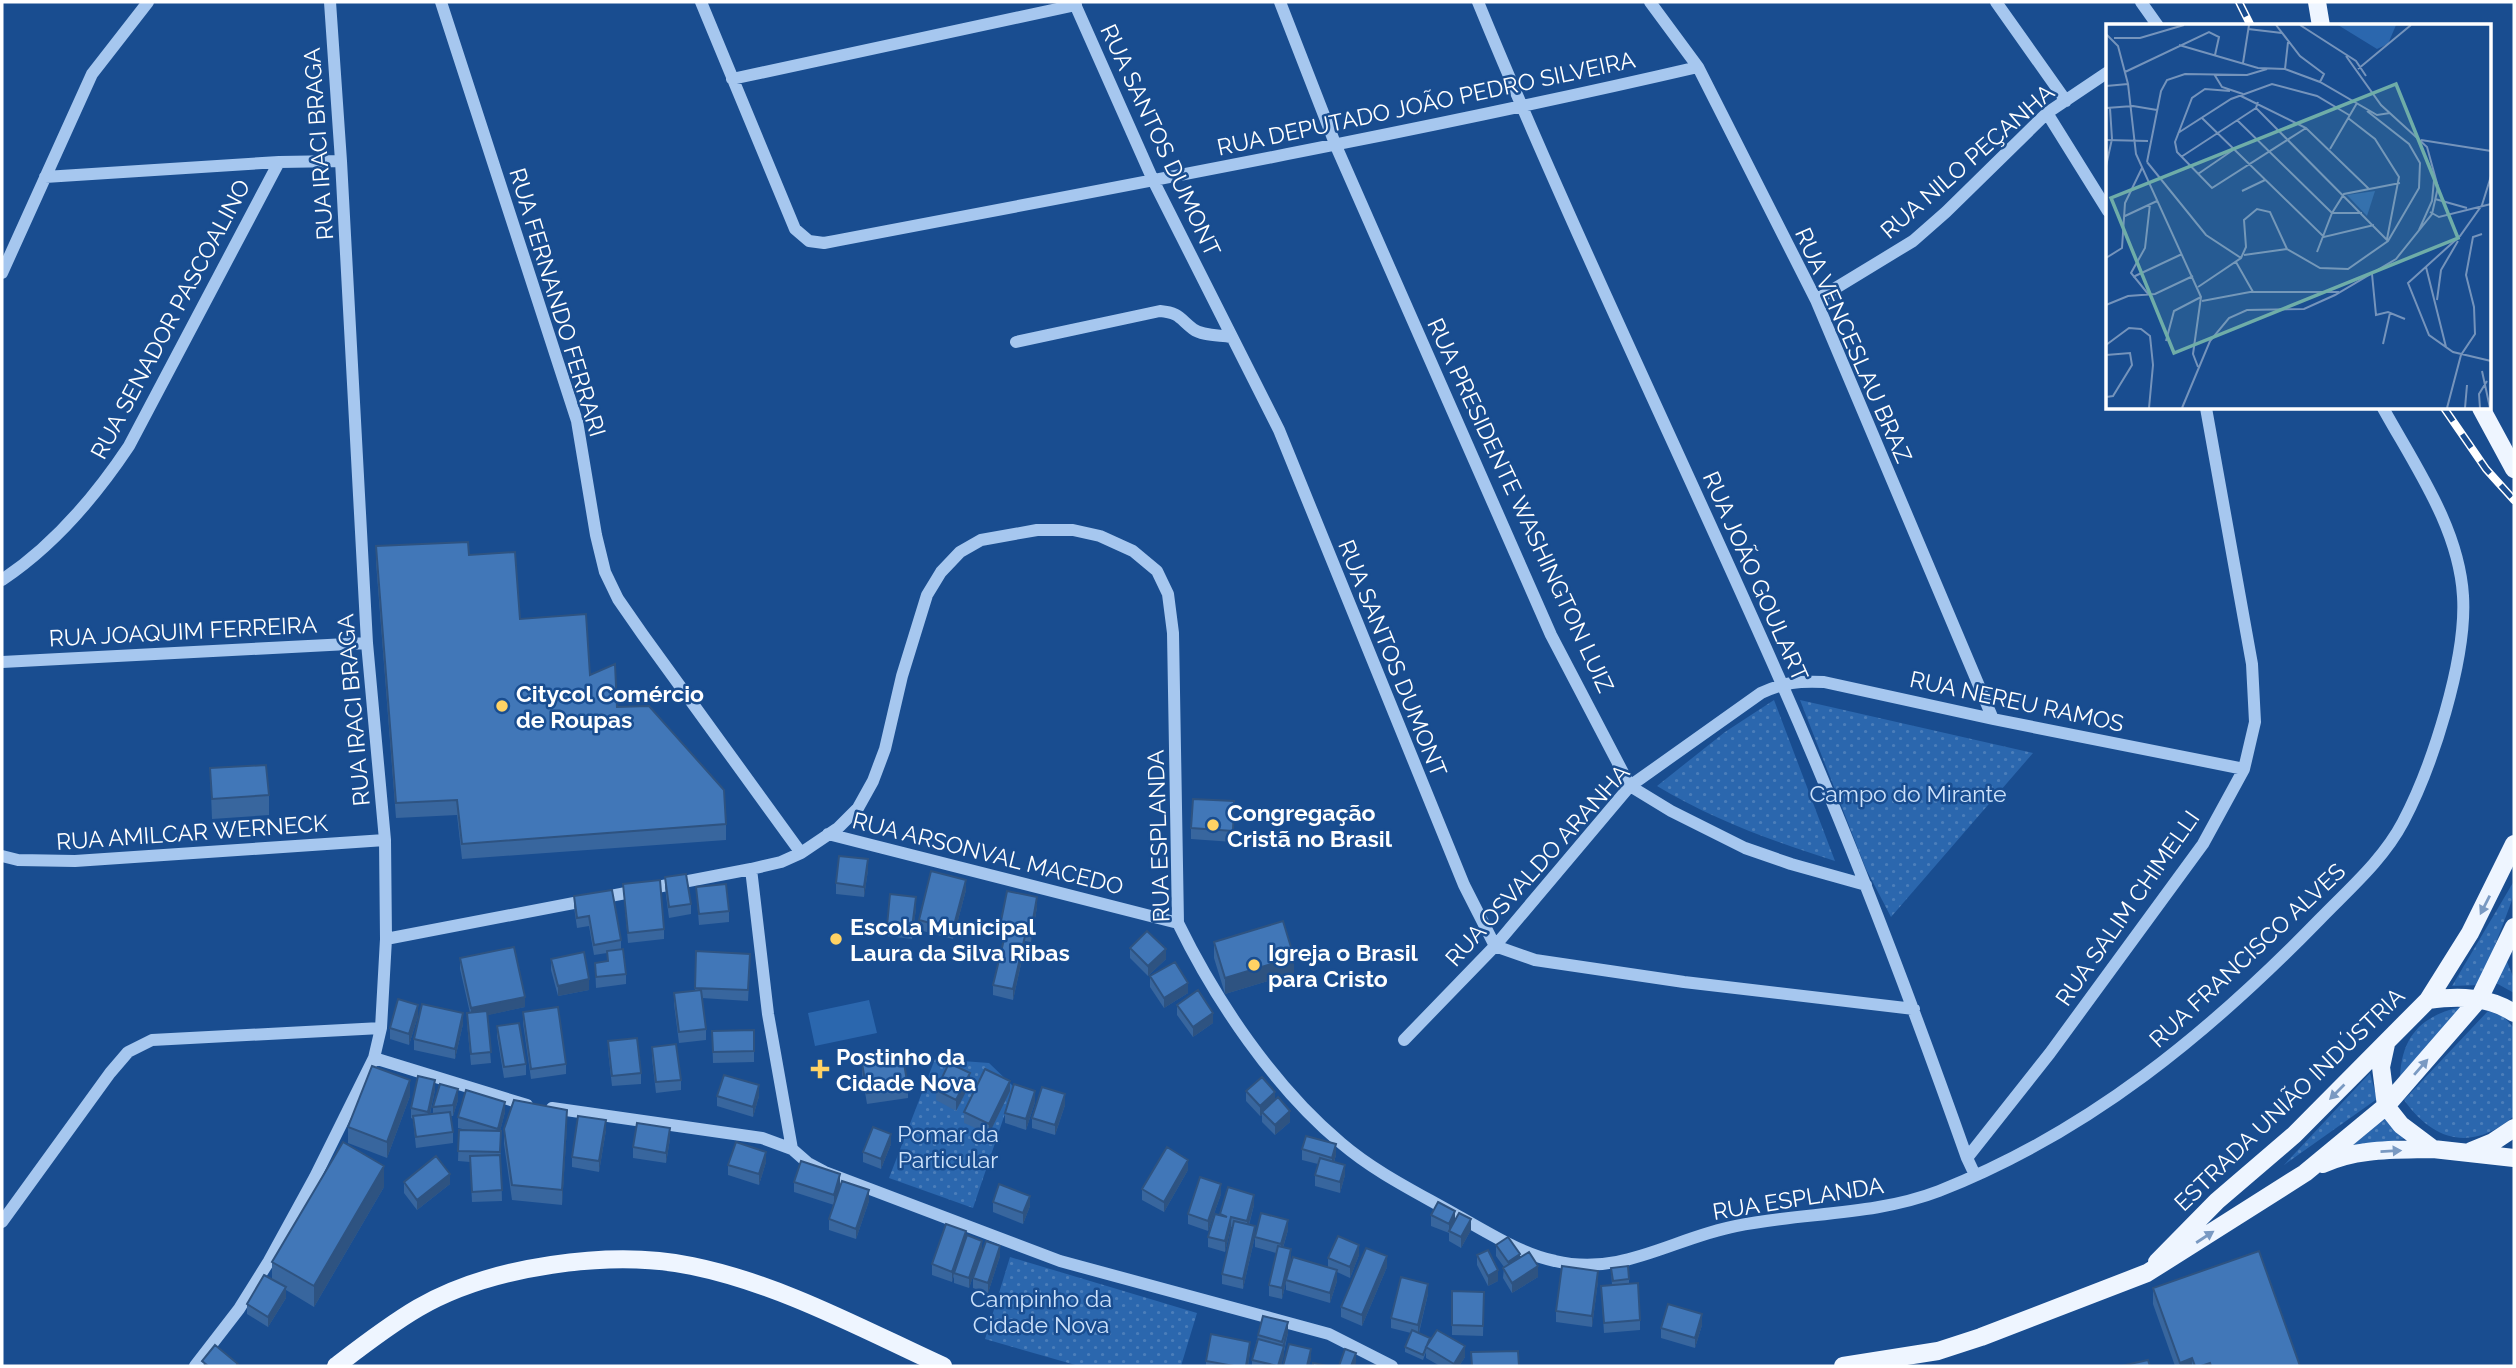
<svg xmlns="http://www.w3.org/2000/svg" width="2516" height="1368" font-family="Raleway,sans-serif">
<defs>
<pattern id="green-dots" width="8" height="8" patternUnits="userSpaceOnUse" patternTransform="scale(1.75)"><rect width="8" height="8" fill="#2b67ae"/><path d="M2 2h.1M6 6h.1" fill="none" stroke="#4b7eba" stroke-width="1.8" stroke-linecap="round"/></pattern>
</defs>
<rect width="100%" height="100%" fill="#194d90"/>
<path fill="url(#green-dots)" d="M1774 700 1835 861C1772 841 1714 820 1657 786L1725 732Z
M1800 700 2033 753 1891 917 1866 869Z
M2514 881V895L2480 985 2452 986Z
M2504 954 2514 979V993L2496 983Z
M2461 1007 2400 1082C2400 1039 2419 1016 2461 1007Z
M2488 1011 2504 1017 2514 1028V1116C2473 1151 2435 1143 2404 1100Z
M935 1059 989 1063 1014 1087 973 1208 889 1178Z
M2370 1073 2377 1099 2284 1165Z
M2386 1118 2404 1139 2348 1149Z
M1010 1257 1197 1313 1181 1366H1079L985 1339Z"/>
<path fill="#2b67ae" d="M869 1000 877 1033 815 1046 808 1013Z"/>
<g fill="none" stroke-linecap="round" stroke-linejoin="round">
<path stroke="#a6c7ef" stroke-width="12" d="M441 2 577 421 596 535 605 572 618 599 643 635 801 853
M701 2 795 229 809 241 824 243C1116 187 1409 134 1698 67
M1074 2 1153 180 1279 430 1464 885 1495 946 1535 960 1684 982 1914 1009
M1280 2 1336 146 1551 635 1630 786 1671 811 1745 848 1791 864 1866 885
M1478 2C1572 231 1681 455 1781 682 1850 838 1910 997 1967 1158L1975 1175
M1650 2 1698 67 1816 300 1993 719
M1996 2 2066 101
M2141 2 2158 26
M732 79 1076 5
M2047 113 2108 211
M45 177 279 162 341 161
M2 273 92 74 148 2
M1816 300 1913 241 1946 212 2047 113 2108 72
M1016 342 1160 311C1180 313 1179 318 1193 329 1202 336 1220 335 1231 337
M2 580C53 546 95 497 129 446L279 162
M2 662 367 643
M828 834 1178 923
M2 856 18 860 75 861 385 840
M751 869 768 1014 792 1149
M386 939 751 869 781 862 801 853 838 828 858 808 873 781 885 749 902 676 927 595 941 572 960 552 981 540 1037 530H1073L1100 536 1133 551 1157 571 1168 594 1173 633 1178 923C1216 1001 1274 1087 1341 1143 1376 1173 1418 1193 1458 1216 1489 1233 1521 1254 1555 1261 1622 1277 1673 1238 1736 1226 1803 1212 1874 1216 1939 1191 2089 1132 2209 1033 2320 919 2349 889 2383 860 2403 822 2432 767 2467 659 2463 596 2459 528 2415 466 2383 408
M1404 1040 1495 946 1630 786 1761 693C1785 682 1798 681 1824 682L1993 719 2244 769
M374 1058 527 1105
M552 1108 762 1138 792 1149 808 1163 825 1172 1060 1261 1329 1334 1392 1366
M1967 1158 2050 1053 2203 844 2244 769 2255 722 2252 664 2206 408
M2 1222 110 1073 128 1052 152 1040 381 1028
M195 1366 239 1309 269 1261 315 1177 374 1058 381 1028 386 939 385 840 367 643 341 161 330 2"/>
<path stroke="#eef5ff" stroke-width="18" d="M2317 2 2321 26
M2481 408 2514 469
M2428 1000C2458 996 2488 996 2514 1013
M2386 1044 2381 1067 2386 1106 2401 1125 2433 1149 2514 1158
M2471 1151 2493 1142 2514 1128
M2323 1164C2356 1148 2397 1150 2433 1149
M2157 1262 2217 1201 2294 1135 2428 1000 2470 933 2514 844
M336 1366C362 1346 389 1325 418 1308 490 1266 611 1249 692 1266 780 1284 862 1329 943 1366
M1843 1366 1938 1351 1981 1337 2147 1273 2305 1173 2386 1106 2479 999 2514 927"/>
<g stroke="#fff" stroke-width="8">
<path id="rail" d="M2239 2 2251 26
M2444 408 2486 469 2514 500"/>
</g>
<use href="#rail" stroke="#194d90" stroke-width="5" stroke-dasharray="16" stroke-linecap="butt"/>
</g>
<path fill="#38669e" d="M376 546 469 555 520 619 590 675 617 707 726 824V840L462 859 457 815 396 818 376 562Z
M210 768 269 795V815L212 819Z
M1234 812 1233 842 1191 839V828Z
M868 870 864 897 836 894V883Z
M665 877 691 904V914L669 918 665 888Z
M623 884 664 929V939L628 943Z
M696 887 729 911V922L699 925Z
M966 890 953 939 919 930V920Z
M574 896 621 940V949L626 974V984L596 988 595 963 607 961V953L594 955 589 926 577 928 574 907Z
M1037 907 1031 942 1025 941V946L1013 1000 993 995V985L1005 937 1000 936V926Z
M916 908 912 939 887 936V926Z
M1214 942 1294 973 1225 994 1214 958Z
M1130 948 1166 959 1148 976 1130 958Z
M696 951 750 964 748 1001 702 998 706 1029V1040L679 1043 674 1004V993L695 991Z
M460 958 525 1007 487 1015 491 1063 471 1065 467 1023V1013H470L460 969Z
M551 959 589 990 558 996 551 970Z
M1150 976 1188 993 1164 1008 1150 987Z
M1177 1005 1213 1023 1193 1037 1177 1015Z
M523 1012 566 1064V1074L531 1079 523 1023Z
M418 1016 409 1045 390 1039V1028Z
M463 1024 455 1059 414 1050V1039Z
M497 1026 526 1064V1075L504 1078 497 1036Z
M754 1030V1062L713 1063 712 1031Z
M608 1041 641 1073V1084L612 1086 608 1051Z
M652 1047 681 1080V1090L656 1093 652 1058Z
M862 1063 908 1087V1098L867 1104 862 1074Z
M970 1084 956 1111 936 1100V1090Z
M435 1090 430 1114H433V1107L458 1100 453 1116H451L453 1132V1143L416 1148 413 1119 411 1118V1108Z
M1010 1091 989 1134 964 1123V1112Z
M1246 1091 1275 1100 1290 1122 1275 1135 1262 1122V1115L1260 1116 1246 1101Z
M410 1096 387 1158 348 1143V1127Z
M717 1096H759L753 1117 717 1106Z
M1035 1102 1026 1130 1005 1123V1113Z
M1065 1105 1055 1135 1032 1128V1118Z
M505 1112 500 1131 502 1201 472 1202 470 1162 458 1161 459 1130H467L458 1128V1117Z
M567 1126 562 1205 512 1200 504 1144V1129Z
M606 1130 599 1172 572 1167V1157Z
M670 1139 666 1163 633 1158V1147Z
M891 1144 881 1169 863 1162V1152Z
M1302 1149 1336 1155 1334 1162 1345 1175 1340 1193 1315 1186V1175L1318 1164 1302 1160Z
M766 1162 759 1185 728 1175V1165Z
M1188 1170 1164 1212 1142 1200V1189Z
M404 1182 450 1184 417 1210 404 1193Z
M794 1182 840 1185 869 1201 856 1239 829 1230V1219L834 1205 794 1192Z
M384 1187 314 1307 286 1290V1298L268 1327 247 1314V1304L272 1279V1262Z
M1221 1194 1208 1231 1188 1224V1214Z
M993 1202 1030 1206 1023 1224 993 1212Z
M1254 1205 1249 1225 1255 1236 1243 1289 1222 1284V1274L1232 1227H1231L1225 1252 1208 1247V1237L1220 1214Z
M1431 1215 1455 1219 1471 1230 1461 1248 1449 1241V1233L1431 1226Z
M1288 1230 1283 1248 1291 1260 1288 1272 1328 1267V1258L1359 1255 1350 1278 1337 1272V1281L1330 1303 1286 1290V1282L1282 1299 1269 1296V1285L1276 1253 1255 1247V1237Z
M966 1239 982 1250 1000 1256 988 1293 973 1288V1278L975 1271 969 1288 954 1283V1276L952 1282 932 1275V1264Z
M1496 1245 1520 1258 1538 1277 1512 1293 1503 1278 1504 1267 1496 1256Z
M1477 1255 1498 1281 1488 1286 1477 1265Z
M1387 1267 1362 1326 1341 1317V1307Z
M1611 1268 1629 1279V1284L1640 1320V1330L1604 1333 1601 1286 1612 1285Z
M1598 1281 1592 1327 1556 1322V1311Z
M2153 1288 2300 1366H2175L2153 1304Z
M1452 1291 1484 1292 1483 1336 1452 1335Z
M1428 1294 1419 1333 1430 1341 1465 1357 1459 1366H1440L1426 1358V1352L1423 1360 1405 1352V1347L1411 1333 1391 1328V1318Z
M1702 1325 1695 1348 1661 1338V1328Z
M1288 1333 1281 1366H1252V1360L1258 1335Z
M1250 1352 1248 1366H1206V1361Z"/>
<path fill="#2e5381" d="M868 859V870L864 897V887Z
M966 880V890L953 939V929Z
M916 897V908L912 939V928Z
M1037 897V907L1031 942V931Z
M1025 936V946L1013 1000V989Z
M1166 949V959L1148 976V966Z
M1294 957V973L1225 994V978Z
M589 979V990L558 996V986Z
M1188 983V993L1164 1008V998Z
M525 997V1007L471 1019V1008Z
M418 1005V1016L409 1045V1034Z
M463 1013V1024L455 1059V1049Z
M1213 1013V1023L1193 1037V1027Z
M970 1073V1084L956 1111V1100Z
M410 1080V1096L387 1158V1142Z
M435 1080V1090L428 1122V1112Z
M1010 1081V1091L989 1134V1124Z
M759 1085V1096L753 1117V1107Z
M458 1089V1100L453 1116V1105Z
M1035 1091V1102L1026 1130V1119Z
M1275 1092V1103L1262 1112V1115L1260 1116V1106Z
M1065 1094V1105L1055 1135V1125Z
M505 1102V1112L498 1139V1129Z
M567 1110V1126L562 1205V1190Z
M1290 1111V1122L1275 1135V1125Z
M606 1120V1130L599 1172V1161Z
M670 1128V1139L666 1163V1153Z
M891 1134V1144L881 1169V1159Z
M1336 1144V1155L1332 1168V1158Z
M766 1152V1162L759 1185V1174Z
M1188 1160V1170L1164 1212V1202Z
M1345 1165V1175L1340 1193V1182Z
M384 1166V1187L314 1307V1286Z
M450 1174V1184L417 1210V1200Z
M840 1174V1185L834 1205V1195Z
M1221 1184V1194L1208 1231V1221Z
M869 1190V1201L856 1239V1229Z
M1254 1195V1205L1247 1231V1221Z
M1030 1196V1206L1023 1224V1213Z
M1455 1211V1221L1449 1231V1234V1224Z
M1231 1217V1227L1225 1252V1241Z
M1471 1219V1230L1461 1248V1237Z
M1288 1220V1230L1281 1254V1244Z
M1255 1226V1236L1243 1289V1279Z
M966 1231V1242L954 1273 952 1282V1272Z
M982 1241V1251L969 1288V1278Z
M1359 1245V1255L1350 1278V1267Z
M1000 1246V1256L988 1293V1283Z
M1291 1249V1260L1282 1299V1288Z
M1520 1254V1264L1508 1273V1262Z
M1387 1256V1267L1362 1326V1315Z
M1538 1266V1277L1512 1293V1283Z
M1337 1270V1281L1330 1303V1293Z
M1498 1270V1281L1488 1286V1276Z
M1598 1271V1281L1592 1327V1316Z
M1428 1284V1294L1418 1335V1325Z
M286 1287V1298L268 1327V1317Z
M1702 1314V1325L1695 1348V1338Z
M1288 1322V1333L1284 1348V1356L1281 1366H1278Z
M1250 1342V1352L1248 1366H1246Z
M1465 1346V1357L1459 1366H1454V1364Z
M1311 1349V1360L1309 1366H1307Z
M1356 1353V1363L1355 1366H1351Z
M2192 1358V1366H2180V1363Z"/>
<path fill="#4177b8" stroke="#2e5381" stroke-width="2" d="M468 542 469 555 515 552 520 619 586 614 590 675 615 664 617 707 649 706 724 790 726 824 462 844 457 800 396 803 376 546Z
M266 765 269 795 212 799 210 768Z
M1193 799 1234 801 1233 831 1191 828Z
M839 856 868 859 864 887 836 883Z
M931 871 966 880 953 929 919 920Z
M686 874 691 904 669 907 665 877Z
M660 880 664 929 628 933 623 884Z
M726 884 729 911 699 914 696 887Z
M612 890 621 940 594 945 589 916 577 918 574 896Z
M1007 891 1037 897 1031 931 1000 926Z
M890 894 916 897 912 928 887 926Z
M1283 921 1294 957 1225 978 1214 942Z
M1006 931 1025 936 1013 989 993 985Z
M1147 931 1166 949 1148 966 1130 948Z
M514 947 525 997 471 1008 460 958Z
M623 949 626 974 596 977 595 963 608 961 607 951Z
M696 951 750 954 748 990 695 988Z
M584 952 589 979 558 986 551 959Z
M1175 962 1188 983 1164 998 1150 976Z
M701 990 706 1029 679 1032 674 993Z
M1198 990 1213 1013 1193 1027 1177 1005Z
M398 999 418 1005 409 1034 390 1028Z
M422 1004 463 1013 455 1049 414 1039Z
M558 1007 566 1064 531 1069 523 1012Z
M487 1011 491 1052 471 1054 467 1013Z
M519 1023 526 1064 504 1067 497 1026Z
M754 1030V1051L713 1052 712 1031Z
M637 1038 641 1073 612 1076 608 1041Z
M676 1044 681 1080 656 1082 652 1047Z
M903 1057 908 1087 867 1093 862 1063Z
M949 1063 970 1073 956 1100 936 1090Z
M372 1066 410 1080 387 1142 348 1127Z
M985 1069 1010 1081 989 1124 964 1112Z
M724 1075 759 1085 753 1107 717 1096Z
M418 1076 435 1080 428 1112 411 1108Z
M1262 1077 1275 1092 1260 1106 1246 1091Z
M440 1084 458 1089 453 1105 433 1107Z
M1014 1084 1035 1091 1026 1119 1005 1113Z
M1042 1087 1065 1094 1055 1125 1032 1118Z
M466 1090 505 1102 498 1129 458 1117Z
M1278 1097 1290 1111 1275 1125 1262 1112Z
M514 1100 567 1110 562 1190 512 1185 504 1129Z
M450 1112 453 1132 416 1137 413 1116Z
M578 1116 606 1120 599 1161 572 1157Z
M637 1123 670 1128 666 1153 633 1147Z
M873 1127 891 1134 881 1159 863 1152Z
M459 1130 501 1131 500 1152 458 1151Z
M1306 1136 1336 1144 1332 1158 1302 1149Z
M343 1142 384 1166 314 1286 272 1262Z
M736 1142 766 1152 759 1174 728 1165Z
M1167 1147 1188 1160 1164 1202 1142 1189Z
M500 1155 502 1190 472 1192 470 1156Z
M436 1156 450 1174 417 1200 404 1182Z
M1320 1158 1345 1165 1340 1182 1315 1175Z
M801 1161 840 1174 834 1195 794 1182Z
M1200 1177 1221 1184 1208 1221 1188 1214Z
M842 1181 869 1190 856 1229 829 1219Z
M999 1184 1030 1196 1023 1213 993 1202Z
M1228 1187 1254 1195 1247 1221 1231 1217 1225 1241 1208 1237 1215 1214 1227 1217 1220 1214Z
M1438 1202 1455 1211 1449 1224 1431 1215Z
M1261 1213 1288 1220 1281 1244 1255 1237Z
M1459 1213 1471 1219 1461 1237 1449 1231Z
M1234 1221 1255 1226 1243 1279 1222 1274Z
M946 1224 966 1231 952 1272 932 1264Z
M967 1235 982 1241 969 1278 954 1273Z
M1338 1236 1359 1245 1350 1267 1328 1258Z
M1508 1237 1520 1254 1508 1262 1496 1245Z
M986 1241 1000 1246 988 1283 973 1278Z
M1278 1246 1291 1249 1282 1288 1269 1285Z
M1366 1248 1387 1256 1362 1315 1341 1307Z
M1488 1250 1498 1270 1488 1276 1477 1255Z
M2259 1251 2300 1366H2211L2210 1363 2201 1366H2195L2192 1358 2180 1363 2153 1288Z
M1529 1252 1538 1266 1512 1283 1503 1268Z
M1293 1257 1337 1270 1330 1293 1286 1280Z
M1562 1266 1598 1271 1592 1316 1556 1311Z
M1628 1266 1629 1279 1613 1281 1611 1268Z
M264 1275 286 1287 268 1317 247 1304Z
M1401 1277 1428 1284 1418 1325 1391 1318Z
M1638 1283 1640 1320 1604 1323 1601 1286Z
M1452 1291 1484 1292 1483 1326 1452 1325Z
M1668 1304 1702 1314 1695 1338 1661 1328Z
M1263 1316 1288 1322 1282 1342 1258 1335Z
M1412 1330 1430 1338 1423 1355 1405 1347Z
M1437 1330 1465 1346 1454 1364 1426 1347Z
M1211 1334 1250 1342 1246 1366H1234L1206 1361Z
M1258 1339 1284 1346 1278 1366 1252 1360Z
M1289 1344 1311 1349 1307 1366H1283Z
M215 1345 238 1364 236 1366H208L202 1361Z
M1345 1349 1356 1353 1351 1366H1339Z
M1518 1351 1519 1366H1472L1471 1352Z
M2148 1360 2150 1366H2121Z
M1313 1363 1328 1366H1313Z"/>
<defs><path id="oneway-solid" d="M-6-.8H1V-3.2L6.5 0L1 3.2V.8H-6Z" transform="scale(1.75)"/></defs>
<g fill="#7999c2">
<use href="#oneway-solid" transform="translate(2485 905) rotate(117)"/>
<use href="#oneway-solid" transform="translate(2421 1067) rotate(-49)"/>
<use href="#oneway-solid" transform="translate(2337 1092) rotate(135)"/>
<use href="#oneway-solid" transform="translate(2391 1151) rotate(-3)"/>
<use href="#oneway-solid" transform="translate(2205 1237) rotate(-33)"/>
</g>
<g fill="#ffd264" stroke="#194d90" stroke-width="2.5">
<circle cx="502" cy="706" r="7"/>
<circle cx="1213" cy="825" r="7"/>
<circle cx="836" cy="939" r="7"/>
<circle cx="1254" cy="965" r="7"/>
<path d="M816.5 1058.5h7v7h7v7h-7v7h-7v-7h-7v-7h7z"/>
</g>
<g text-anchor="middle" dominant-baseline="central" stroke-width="5" stroke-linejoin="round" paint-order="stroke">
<g font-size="23" fill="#fff" stroke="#194d90">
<text transform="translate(1426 103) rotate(-12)">RUA DEPUTADO JOÃO PEDRO SILVEIRA</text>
<text transform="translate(1161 140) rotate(65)">RUA SANTOS DUMONT</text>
<text transform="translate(318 144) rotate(-94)">RUA IRACI BRAGA</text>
<text transform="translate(1967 161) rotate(-41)">RUA NILO PEÇANHA</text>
<text transform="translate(558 302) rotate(73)">RUA FERNANDO FERRARI</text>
<text transform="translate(170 319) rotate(-62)">RUA SENADOR PASCOALINO</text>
<text transform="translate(1854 345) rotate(66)">RUA VENCESLAU BRAZ</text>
<text transform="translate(1521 505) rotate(65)">RUA PRESIDENTE WASHINGTON LUIZ</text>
<text transform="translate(1756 576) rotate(66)">RUA JOÃO GOULART</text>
<text transform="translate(183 631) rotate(-3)">RUA JOAQUIM FERREIRA</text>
<text transform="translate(1393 658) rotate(68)">RUA SANTOS DUMONT</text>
<text transform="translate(2017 701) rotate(12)">RUA NEREU RAMOS</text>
<text transform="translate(353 710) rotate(-95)">RUA IRACI BRAGA</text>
<text transform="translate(192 832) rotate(-4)">RUA AMILCAR WERNECK</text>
<text transform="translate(1158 836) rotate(-92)">RUA ESPLANDA</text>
<text transform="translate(988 853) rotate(14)">RUA ARSONVAL MACEDO</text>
<text transform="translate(1537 865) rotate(-48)">RUA OSVALDO ARANHA</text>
<text transform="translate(2127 908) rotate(-55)">RUA SALIM CHIMELLI</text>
<text transform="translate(2247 955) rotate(-43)">RUA FRANCISCO ALVES</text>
<text transform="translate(2289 1099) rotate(-44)">ESTRADA UNIÃO INDÚSTRIA</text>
<text transform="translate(1798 1198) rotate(-9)">RUA ESPLANDA</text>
</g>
<g font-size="23" font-weight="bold" fill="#fff" stroke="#194d90" text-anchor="start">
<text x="516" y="693">Citycol Comércio<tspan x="516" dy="26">de Roupas</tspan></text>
<text x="1227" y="812">Congregação<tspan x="1227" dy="26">Cristã no Brasil</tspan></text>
<text x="850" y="926">Escola Municipal<tspan x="850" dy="26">Laura da Silva Ribas</tspan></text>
<text x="1268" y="952">Igreja o Brasil<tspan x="1268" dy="26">para Cristo</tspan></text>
<text x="836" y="1056">Postinho da<tspan x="836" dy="26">Cidade Nova</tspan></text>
</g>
<g font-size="23" fill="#cde2fb" stroke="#194d90">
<text x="1908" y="793">Campo do Mirante</text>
<text x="948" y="1133">Pomar da<tspan x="948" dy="26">Particular</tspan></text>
<text x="1041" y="1298">Campinho da<tspan x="1041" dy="26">Cidade Nova</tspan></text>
</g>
</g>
<g transform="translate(2106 24)">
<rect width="385" height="385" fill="#194d90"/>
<path d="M269 167 261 192 241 171Z" fill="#2b67ae"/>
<path d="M232 1H290L282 20 271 25Z" fill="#2b67ae"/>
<path fill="none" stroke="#7594bc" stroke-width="2" d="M170 1 194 32 218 50 214 58M194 1 250 37 260 52M142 5 176 9M0 10 12 22 22 60 30 130 95 273 87 330 92 343M8 14H34L78 1M73 21 152 44 179 45 214 58 271 91 284 89M137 39 143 1M179 45 182 18M252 45 305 1M19 48 103 8 113 13 109 31M108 50 116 63 137 70M0 62 22 60M124 67 99 65 86 74 69 118 71 128 106 164 200 104M135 72 200 104 263 165M152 78 150 84 282 217M0 84 27 82 51 86M96 94 218 213 268 201M242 94 269 115 293 153 281 215M131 96 226 189H256M72 109 125 75 166 60 211 72 243 91M0 116 42 117M315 116 385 127M224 125 251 79M75 133 150 84M41 138 55 67 61 56 79 50 141 51 161 45M41 138 100 211 135 234M0 142 6 115 4 84M92 150 127 126M385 152 376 181 354 212 302 259 323 311 347 328 385 337M136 167 159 156M329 175 361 184M324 188 333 193 385 180M19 192 51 177M313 206 326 177 328 156M211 228 226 189 238 170 294 159M138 231 181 225M0 234 16 224 19 179 36 144M130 238 147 268M320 243 340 323M266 250 270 291 282 288 299 295M27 253 76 230M92 263 135 234 140 223 138 196 151 185 164 188 181 225 214 244 242 245 282 217 313 164 314 139 303 120 261 87M43 271 25 249 39 224 44 180M331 276 335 246 352 217M96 277 144 268H233M0 281 22 272 49 270 87 252M60 317 68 287 95 273M277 320 284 289M0 321 23 304 35 305 44 312 47 341 43 384M0 331 24 329 26 341 7 372 0 373M376 347 384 384M76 384 104 317 123 294 141 286 198 285 229 271 290 235 326 190 332 163 321 123 275 81 240 32M341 384 355 331 369 310 368 283 360 251 367 213 376 210M359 384 361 361M374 384 373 370 381 357"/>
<path fill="#6fada8" fill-opacity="0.15" stroke="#6fada8" stroke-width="3.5" d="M290 60 352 214 68 329 5 174Z"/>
<rect width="385" height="385" fill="none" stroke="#fff" stroke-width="3.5"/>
</g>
<rect width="2516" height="1368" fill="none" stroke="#ffffff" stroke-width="7"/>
</svg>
